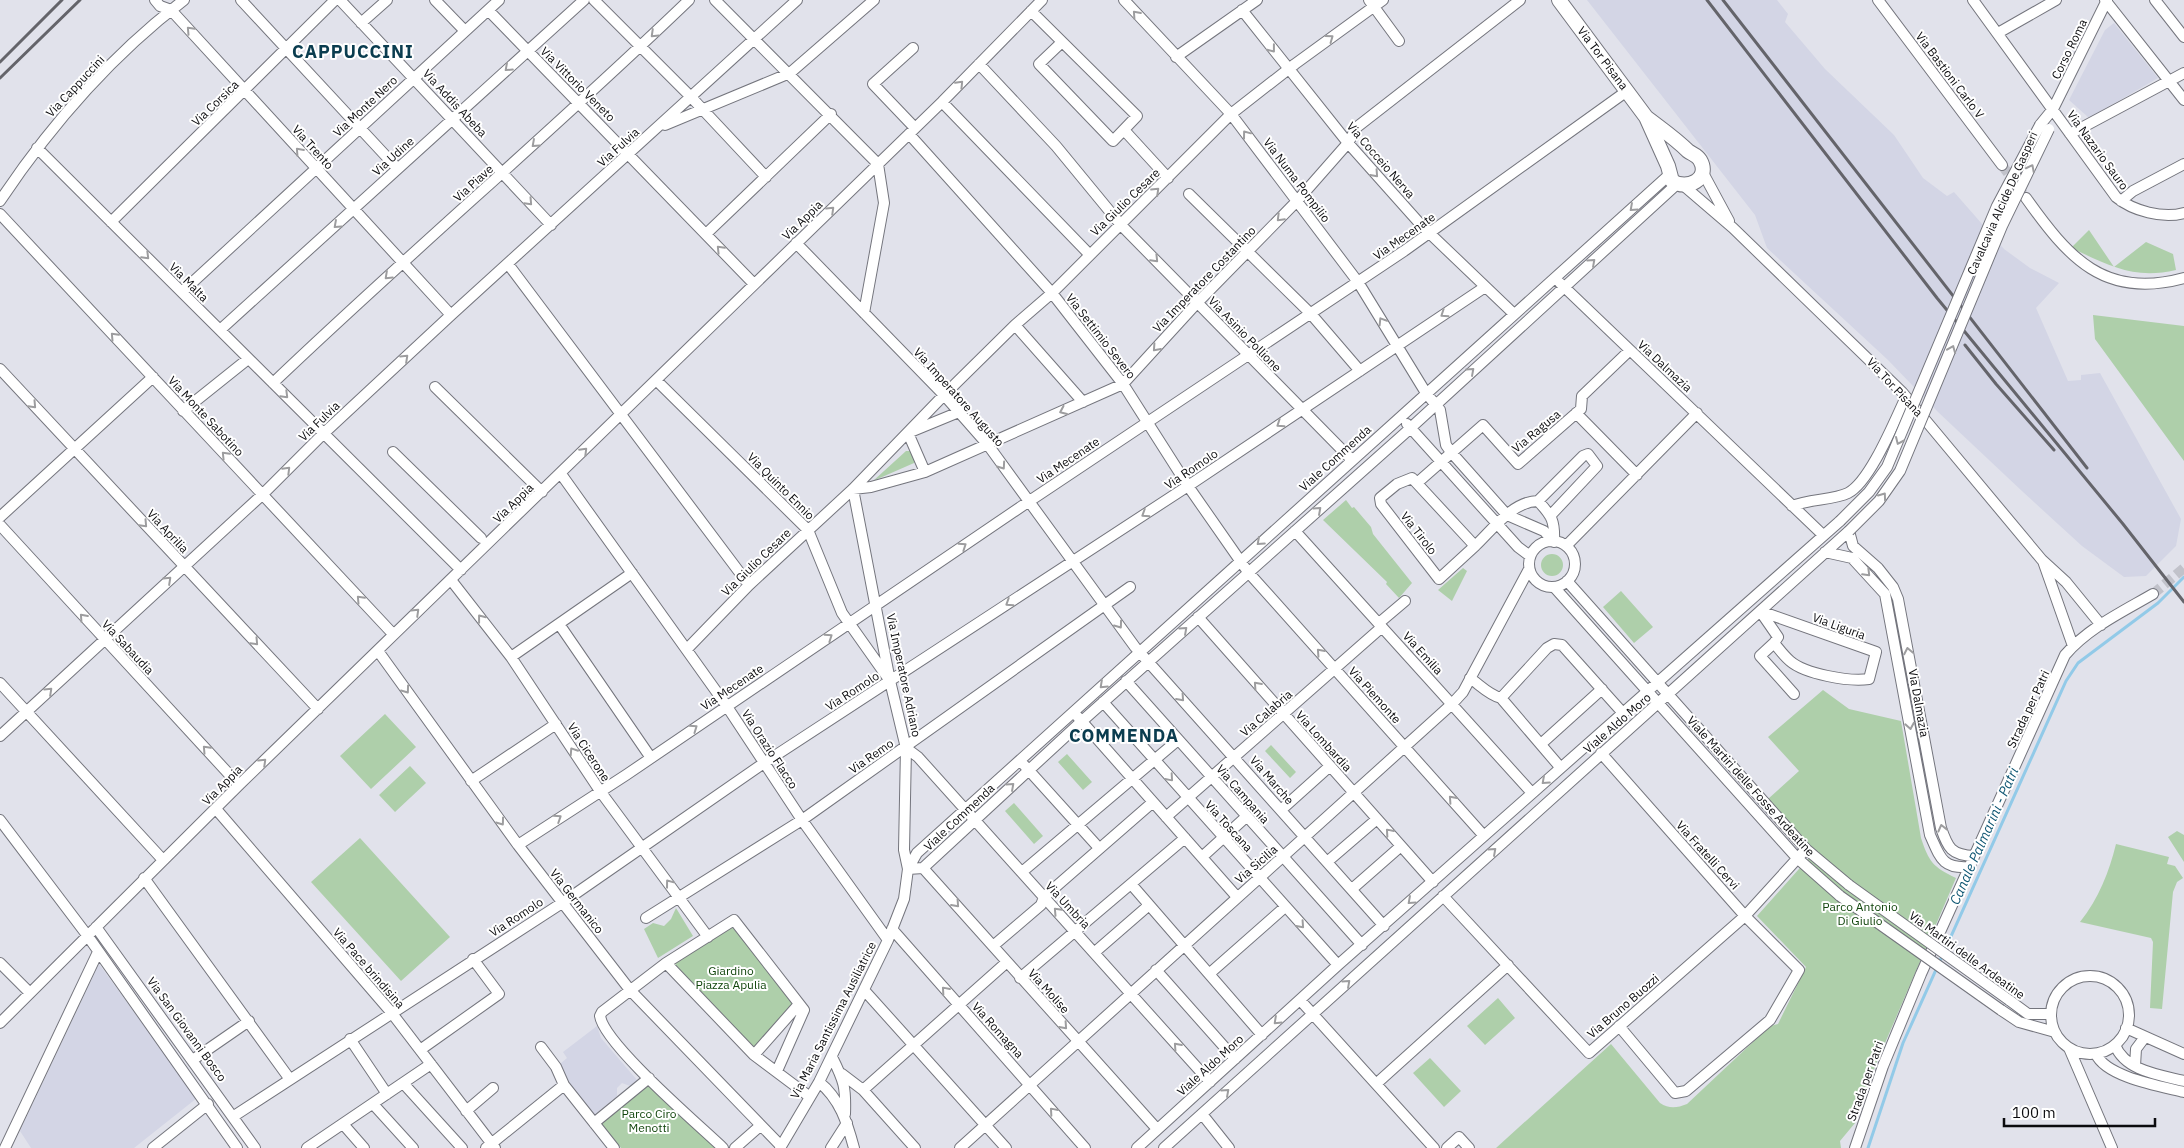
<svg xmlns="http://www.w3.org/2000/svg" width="2184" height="1148" font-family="'IBM Plex Sans',sans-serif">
<rect width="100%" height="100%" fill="#e1e2eb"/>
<path fill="#d3d5e5" d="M1587 0H1777L1788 14 1785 22 1825 69 1894 135 1923 178 1947 196 1954 192 2004 249 2030 268 2059 283 2036 308 2068 381 2081 380V375L2100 373 2181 519 2176 546 2146 576 2124 577 2082 546 2023 492 1938 412 1888 360 1767 248 1755 215Z
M2114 23 2158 78 2089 118 2069 100 2105 30Z
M99 964 197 1098 134 1148H31L20 1131Z
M597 1026 601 1038 637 1080 630 1086 622 1083 617 1088V1096L594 1115 568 1084 560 1064 567 1058 563 1052Z"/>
<path fill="#aecfaa" d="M2089 230 2114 267 2146 242 2173 254 2176 270C2133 280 2109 265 2071 248Z
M2093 315 2184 326V461L2095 339Z
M906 451H912L916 460 914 463 873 481Z
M1346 500 1352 508 1354 507 1371 527 1373 534 1412 583 1399 598 1386 584 1387 582 1323 520Z
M1541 565a11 11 0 1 1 22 0a11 11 0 1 1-22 0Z
M1463 568 1467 571 1452 601 1438 590Z
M1621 591 1653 627 1634 643 1603 607Z
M1823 690 1849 709 1901 721 1921 838C1929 862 1933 867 1956 878L1876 1064 1855 1123 1840 1141 1841 1148H1496L1611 1044 1660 1103C1669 1109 1677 1108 1687 1104L1770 1026 1778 1024 1806 967 1757 916 1815 851 1768 799 1799 771 1768 737Z
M385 714 416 747 371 789 340 756Z
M1271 745 1296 772 1290 778 1265 751Z
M1067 754 1092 782 1083 790 1058 762Z
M410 766 426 783 395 812 379 795Z
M1014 803 1043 836 1034 844 1005 811Z
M2177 831 2184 835V862L2168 837Z
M360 838 450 937 401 981 311 882Z
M2116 844 2169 857 2167 864 2175 866 2183 878 2177 882 2173 892 2162 1009 2150 1008 2153 942 2151 938 2080 922C2099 898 2109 872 2116 844Z
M676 908 693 936 658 958 644 929 653 923 664 926 671 919Z
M732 927 796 1003 754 1049 674 963Z
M1498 998 1515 1018 1485 1045 1467 1026Z
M1430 1058 1461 1091 1444 1107 1413 1073Z
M651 1082 717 1148H621L600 1122Z"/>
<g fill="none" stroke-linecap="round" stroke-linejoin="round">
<path stroke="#92cae8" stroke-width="3" d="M1868 1148 1903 1043 2066 681 2078 663 2158 603 2184 577"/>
<path stroke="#c1c2ca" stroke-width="10" stroke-dasharray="10 5" stroke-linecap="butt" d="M2002 165 2023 194
M2153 594 2184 568"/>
<g stroke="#74757d" stroke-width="12">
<path id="minor" d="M155 0 160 6 171 10 451 315
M241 0 397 168
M340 0 551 225
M435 0 465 31
M594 0 691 97 766 177
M715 0 878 164 884 203 864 313
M1124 0 1231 114 1358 282 1426 393 1440 410 1446 445 1451 452 1507 515 1544 531 1554 542
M1369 0 1399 41
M1878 0 2002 165
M1973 0 2116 197C2133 211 2163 219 2184 213
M2105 0 2184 100
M2155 0 2184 37
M488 10 754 284
M1242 10 1348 143 1422 226 1514 314
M1031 11 1137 116 1113 141 1039 64 1061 43
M361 23 387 0
M1998 33 2056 0
M913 48 873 84 915 128
M1176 57 1257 0
M979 64 1056 146 1121 225 1352 460
M942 102 1089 254
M665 125 790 73 874 0
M2040 125 2053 109 2107 0
M1124 130 1168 178
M909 134 1052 293 1123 384 1188 486 1248 572 1484 836
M2070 134 2184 73
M37 148 461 570
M1702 171 1729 221
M1684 186 1733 228 1902 392 2042 560 2066 582 2101 625
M1189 194 1311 314 1360 371
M2026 198C2068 257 2104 300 2184 278
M0 201C50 126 112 55 184 0
M2121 201 2133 191 2184 164
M0 214 393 634
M111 222 335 0
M706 234 831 114
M796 243 944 395 988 445 1135 647 1384 926
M508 264 749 585
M1560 283 1823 535
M182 292 499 0
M1015 325 1083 402
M220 330 584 0
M0 369 318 709
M656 380 808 530 842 613 888 678
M273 383C409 253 553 131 689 0
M435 387 542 492
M183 411 248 359
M1576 413 1637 475
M1407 424 1518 547 1530 556
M393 452 481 538
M925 472 908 433 959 412
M561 474 726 705 802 820 888 940
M1412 478 1475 546 1439 579 1381 504 1380 498 1397 484Z
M1417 483 1483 425 1518 464 1581 409 1582 396 1629 351
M1538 501 1583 456 1588 454 1597 466 1550 516
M1792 506C1809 499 1834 500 1848 493 1870 482 1895 420 1906 397
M0 517 153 377
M0 525 239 785
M1295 531 1532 793
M1849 531 1853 546 1878 568 1893 587 1898 599 1941 828C1948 848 1951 855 1974 856
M1529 564a23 23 0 1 1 46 0a23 23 0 1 1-46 0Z
M1475 546C1492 530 1513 501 1538 501 1552 516 1555 521 1554 542
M1566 546 1697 413
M1825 552 1852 558 1885 594 1930 835C1940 857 1942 869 1969 867
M2043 561 2073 646
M451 580 511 657 600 791 708 937
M1567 581 1806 849 1849 885
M1554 587 1797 858 1840 896
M1760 611 1876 652 1869 679C1849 682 1805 674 1790 661 1784 656 1779 649 1774 643L1778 637Z
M1198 617 1433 882
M1379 623 1405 601
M559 624 651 758
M1774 643 1760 656 1794 694
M687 649 749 585 853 489 944 395 1015 325 1052 293 1231 114 1295 64 1383 0
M378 651 518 845 630 990 781 1146
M511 657 632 573
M1470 678C1480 685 1489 695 1501 698
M1126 681 1362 945
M0 683 163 860
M1103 702 1338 965
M1077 716 1237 897
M0 736 263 494 323 434 451 315 797 0
M1541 744 1602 689
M906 748 918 757 1210 1082
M1601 753 1745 916 1799 970 1770 1020 1686 1091 1675 1093 1619 1026
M1024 765 1099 848
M1560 767 1501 698 1547 648 1554 644 1562 645 1622 712
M471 781 556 724
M216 809 391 1012 495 1148
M1281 810 1330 766
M1166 817 1382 627
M0 820 87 935 237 1148
M518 845 626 775 1028 502 1404 251 1627 91
M1202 857 1246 817
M1327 862 1377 819
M923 868 1157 1129
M908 869 904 850 906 748 890 681 853 489 871 487 925 472 1123 384 1197 303 1297 201 1348 143 1357 127 1520 0
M908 869 923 868 1081 722 1404 434 1677 184
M1022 872 1178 740
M144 878 289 1078
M1131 884 1262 1035
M1352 889 1401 846
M1443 896 1589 1053 1745 916 1806 849
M646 918 802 820 1130 587
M96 927 255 1148
M892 929 1085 1148
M993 946 1041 905 1044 897 1153 802
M1095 952 1148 906
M0 963 30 993
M666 963 754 1055 810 1097
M1156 970 1235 1059
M1209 974 1285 907
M2051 1015a39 39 0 1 1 78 0a39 39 0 1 1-78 0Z
M1020 978 1185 838
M864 990 1006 1148
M1300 1000 1434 1148
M2009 1000 2028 1014H2051
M2001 1010 2019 1022 2055 1032
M0 1023 239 785 942 102 1042 0
M2126 1028 2184 1054
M350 1039 387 1094
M2115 1045C2125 1071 2160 1075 2184 1081
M541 1047 556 1067 564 1085 614 1148
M2069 1048 2112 1148
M420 1050 499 994 473 959
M2096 1054C2106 1077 2160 1086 2184 1092
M754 1055 799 1004
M832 1057C844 1081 846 1087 845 1114
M194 1059 249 1021
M2135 1066 2136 1049 2145 1037
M842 1074 863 1090 915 1148
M819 1082C840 1099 847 1122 854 1148
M403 1083 462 1148
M1376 1084 1508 965
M863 1090 1007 962
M373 1104 413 1148
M466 1111 493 1088
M1202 1114 1229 1148
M234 1116 562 903 764 763 1188 486 1485 287
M594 1123 649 1078
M343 1124 364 1148
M5 1148 98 952
M153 1148 208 1104
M307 1148 431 1064
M486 1148 564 1085
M723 1148C699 1125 604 1044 600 1016L602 1012 666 963 734 920 804 1010 777 1071
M735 1148 760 1126
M780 1148 819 1082 888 940 904 899 908 869 917 853 1669 175
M831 1148 847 1123
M960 1148 1452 704 1463 692 1529 569
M1137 1148 1338 965 1840 521
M1164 1148 1849 531
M1447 1148 1459 1137 1469 1148
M1855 1148 1883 1066 1921 974 2065 655C2088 628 2122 612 2153 594"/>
</g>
<g stroke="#74757d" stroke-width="16">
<path id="major" d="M1559 0 1646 117 1668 166 1672 181C1687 191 1711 179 1700 160 1697 155 1692 154 1688 151 1675 138 1660 128 1646 117"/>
</g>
<use href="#minor" stroke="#fff" stroke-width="10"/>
<use href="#major" stroke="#fff" stroke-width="14"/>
<path stroke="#64646a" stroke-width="3" d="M1707 0 1937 298 2123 524 2184 602
M1723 0 2087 468
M0 62 62 0
M0 78 80 0
M1965 345 1996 384 2054 450"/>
<g stroke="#74757d" stroke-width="12" stroke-linecap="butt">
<path id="minor-bridge" d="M1840 521 1869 492 1887 467 1997 206 2040 125
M1849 531 1879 501 1900 471 2002 226 2049 129
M1849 885 2009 1000
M1840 896 2001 1010"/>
</g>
<use href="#minor-bridge" stroke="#fff" stroke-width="10"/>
</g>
<defs><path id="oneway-chevron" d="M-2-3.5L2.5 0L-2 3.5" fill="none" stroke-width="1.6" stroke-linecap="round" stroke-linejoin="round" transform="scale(1.25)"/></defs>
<g stroke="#9d9d9f">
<use href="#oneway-chevron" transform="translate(1136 14) rotate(-132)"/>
<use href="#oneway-chevron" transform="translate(190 30) rotate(-133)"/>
<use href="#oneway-chevron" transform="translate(654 34) rotate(136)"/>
<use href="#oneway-chevron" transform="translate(1330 38) rotate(-36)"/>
<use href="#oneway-chevron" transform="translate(1272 49) rotate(52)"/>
<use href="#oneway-chevron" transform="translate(508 68) rotate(138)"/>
<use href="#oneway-chevron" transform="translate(960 84) rotate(-46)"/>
<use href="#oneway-chevron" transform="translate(1246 134) rotate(-127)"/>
<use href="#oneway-chevron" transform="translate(535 144) rotate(138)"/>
<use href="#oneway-chevron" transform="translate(299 151) rotate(-132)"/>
<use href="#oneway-chevron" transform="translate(2031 168) rotate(-63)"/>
<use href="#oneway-chevron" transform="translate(1375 174) rotate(48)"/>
<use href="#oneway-chevron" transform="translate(1156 191) rotate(-44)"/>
<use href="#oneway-chevron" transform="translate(529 202) rotate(47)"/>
<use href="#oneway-chevron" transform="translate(1633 208) rotate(138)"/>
<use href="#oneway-chevron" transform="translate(831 210) rotate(-44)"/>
<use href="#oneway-chevron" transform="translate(1280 218) rotate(135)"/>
<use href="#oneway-chevron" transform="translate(337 225) rotate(138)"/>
<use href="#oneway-chevron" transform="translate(720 249) rotate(-134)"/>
<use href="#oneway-chevron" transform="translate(146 256) rotate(45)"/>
<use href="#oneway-chevron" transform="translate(1155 259) rotate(46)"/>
<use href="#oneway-chevron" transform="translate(1592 262) rotate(-42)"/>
<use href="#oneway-chevron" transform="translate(388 276) rotate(137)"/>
<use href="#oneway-chevron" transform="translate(1444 314) rotate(146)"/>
<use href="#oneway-chevron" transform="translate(1382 321) rotate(-122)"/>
<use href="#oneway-chevron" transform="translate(114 336) rotate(-133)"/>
<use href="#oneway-chevron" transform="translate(1156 348) rotate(132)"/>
<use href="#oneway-chevron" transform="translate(1952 349) rotate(-68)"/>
<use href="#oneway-chevron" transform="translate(405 358) rotate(-43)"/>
<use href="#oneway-chevron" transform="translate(1471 371) rotate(-42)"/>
<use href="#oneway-chevron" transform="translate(285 395) rotate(45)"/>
<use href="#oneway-chevron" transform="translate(33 405) rotate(47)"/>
<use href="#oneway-chevron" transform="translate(1063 411) rotate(156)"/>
<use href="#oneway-chevron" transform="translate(1280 424) rotate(146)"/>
<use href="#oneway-chevron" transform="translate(1899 441) rotate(114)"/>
<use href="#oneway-chevron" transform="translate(584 451) rotate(-45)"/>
<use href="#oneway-chevron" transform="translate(225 455) rotate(-134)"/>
<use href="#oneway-chevron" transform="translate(1002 466) rotate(55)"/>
<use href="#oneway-chevron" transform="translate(287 470) rotate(-45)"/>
<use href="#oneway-chevron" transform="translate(1883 496) rotate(-54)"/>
<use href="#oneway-chevron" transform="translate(1318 510) rotate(-42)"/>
<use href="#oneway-chevron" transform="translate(1145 514) rotate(147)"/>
<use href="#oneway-chevron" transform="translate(144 524) rotate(47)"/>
<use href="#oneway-chevron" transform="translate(1260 542) rotate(138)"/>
<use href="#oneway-chevron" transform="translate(963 546) rotate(-34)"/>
<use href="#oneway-chevron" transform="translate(1867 573) rotate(45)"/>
<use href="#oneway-chevron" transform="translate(168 580) rotate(-43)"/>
<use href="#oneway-chevron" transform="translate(360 599) rotate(-133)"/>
<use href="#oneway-chevron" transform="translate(1009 603) rotate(147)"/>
<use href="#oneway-chevron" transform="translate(416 612) rotate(-44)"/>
<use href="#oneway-chevron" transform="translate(83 617) rotate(-132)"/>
<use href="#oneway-chevron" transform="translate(481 618) rotate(-128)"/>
<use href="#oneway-chevron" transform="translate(1119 625) rotate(54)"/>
<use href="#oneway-chevron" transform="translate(1184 630) rotate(-42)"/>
<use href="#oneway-chevron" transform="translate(829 637) rotate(-34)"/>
<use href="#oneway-chevron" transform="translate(255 642) rotate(47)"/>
<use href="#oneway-chevron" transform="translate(1908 651) rotate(-101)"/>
<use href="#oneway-chevron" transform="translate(1320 652) rotate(-132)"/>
<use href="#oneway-chevron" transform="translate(1103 685) rotate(137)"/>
<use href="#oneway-chevron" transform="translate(1257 685) rotate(-132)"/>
<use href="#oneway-chevron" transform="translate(406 690) rotate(54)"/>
<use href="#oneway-chevron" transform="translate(49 691) rotate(-43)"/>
<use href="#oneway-chevron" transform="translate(1181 698) rotate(48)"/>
<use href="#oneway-chevron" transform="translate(1910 726) rotate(80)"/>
<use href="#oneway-chevron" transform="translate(694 728) rotate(-35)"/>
<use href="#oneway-chevron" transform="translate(206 749) rotate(-133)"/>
<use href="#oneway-chevron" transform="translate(573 751) rotate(-123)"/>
<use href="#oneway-chevron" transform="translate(263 762) rotate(-44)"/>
<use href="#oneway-chevron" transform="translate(1170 778) rotate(49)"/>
<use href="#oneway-chevron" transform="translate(1545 781) rotate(138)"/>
<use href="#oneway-chevron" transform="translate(1011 786) rotate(-42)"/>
<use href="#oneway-chevron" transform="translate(1452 799) rotate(-132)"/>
<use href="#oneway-chevron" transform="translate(558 818) rotate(-33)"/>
<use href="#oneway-chevron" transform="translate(501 822) rotate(54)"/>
<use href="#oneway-chevron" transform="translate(1942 828) rotate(-104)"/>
<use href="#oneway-chevron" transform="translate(1389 832) rotate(-131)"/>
<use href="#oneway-chevron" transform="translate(1493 851) rotate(-42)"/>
<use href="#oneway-chevron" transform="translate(669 883) rotate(-127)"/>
<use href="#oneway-chevron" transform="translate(1411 901) rotate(138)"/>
<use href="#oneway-chevron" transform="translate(956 904) rotate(48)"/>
<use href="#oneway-chevron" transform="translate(1057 911) rotate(-133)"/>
<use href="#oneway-chevron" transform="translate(1301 925) rotate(48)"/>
<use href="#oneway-chevron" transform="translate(1347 983) rotate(-42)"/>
<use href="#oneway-chevron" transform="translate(945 990) rotate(-131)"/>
<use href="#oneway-chevron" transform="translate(1277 1021) rotate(137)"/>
<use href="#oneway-chevron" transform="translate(1064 1026) rotate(48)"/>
<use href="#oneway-chevron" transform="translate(1177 1046) rotate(-132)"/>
<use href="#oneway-chevron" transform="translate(1226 1092) rotate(-42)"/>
<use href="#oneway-chevron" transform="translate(1053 1111) rotate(-131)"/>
</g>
<g text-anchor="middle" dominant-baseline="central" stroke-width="4" stroke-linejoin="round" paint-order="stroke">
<g font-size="12" fill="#0b0b0e" stroke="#fff">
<text transform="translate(2069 49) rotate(-64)">Corso Roma</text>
<text transform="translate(1603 58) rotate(53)">Via Tor Pisana</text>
<text transform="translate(1950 75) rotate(53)">Via Bastioni Carlo V</text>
<text transform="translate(578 84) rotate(45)">Via Vittorio Veneto</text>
<text transform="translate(75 86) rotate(-47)">Via Cappuccini</text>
<text transform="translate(215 103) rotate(-44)">Via Corsica</text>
<text transform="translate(455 103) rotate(47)">Via Addis Abeba</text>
<text transform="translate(365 106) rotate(-43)">Via Monte Nero</text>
<text transform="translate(313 147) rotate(48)">Via Trento</text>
<text transform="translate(618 147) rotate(-42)">Via Fulvia</text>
<text transform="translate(2098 150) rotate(54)">Via Nazario Sauro</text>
<text transform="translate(393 156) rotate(-42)">Via Udine</text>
<text transform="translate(1381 160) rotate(49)">Via Cocceio Nerva</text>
<text transform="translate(1297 180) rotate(53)">Via Numa Pompilio</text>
<text transform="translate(473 183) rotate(-42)">Via Piave</text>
<text transform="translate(1125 202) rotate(-44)">Via Giulio Cesare</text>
<text transform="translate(2002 203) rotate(-66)">Cavalcavia Alcide De Gasperi</text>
<text transform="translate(802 220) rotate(-44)">Via Appia</text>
<text transform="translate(1404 236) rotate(-35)">Via Mecenate</text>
<text transform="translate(1204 279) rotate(-46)">Via Imperatore Costantino</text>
<text transform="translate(189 282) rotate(45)">Via Malta</text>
<text transform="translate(1245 334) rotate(46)">Via Asinio Pollione</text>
<text transform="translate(1101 336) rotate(52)">Via Settimio Severo</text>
<text transform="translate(1665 366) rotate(43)">Via Dalmazia</text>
<text transform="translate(1895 387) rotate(47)">Via Tor Pisana</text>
<text transform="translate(959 397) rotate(48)">Via Imperatore Augusto</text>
<text transform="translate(206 416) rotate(47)">Via Monte Sabotino</text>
<text transform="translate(319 421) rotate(-44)">Via Fulvia</text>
<text transform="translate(1536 431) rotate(-40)">Via Ragusa</text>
<text transform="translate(1335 458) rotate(-42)">Viale Commenda</text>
<text transform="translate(1068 460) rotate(-34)">Via Mecenate</text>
<text transform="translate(1191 469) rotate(-34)">Via Romolo</text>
<text transform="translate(781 486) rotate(45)">Via Quinto Ennio</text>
<text transform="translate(513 503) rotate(-44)">Via Appia</text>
<text transform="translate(168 531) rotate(47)">Via Aprilia</text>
<text transform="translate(1419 533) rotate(52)">Via Tirolo</text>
<text transform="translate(756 562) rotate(-44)">Via Giulio Cesare</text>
<text transform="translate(1839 626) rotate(20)">Via Liguria</text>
<text transform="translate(128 647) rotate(47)">Via Sabaudia</text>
<text transform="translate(1423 653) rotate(48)">Via Emilia</text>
<text transform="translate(904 675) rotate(78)">Via Imperatore Adriano</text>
<text transform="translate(732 687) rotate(-34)">Via Mecenate</text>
<text transform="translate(852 691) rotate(-33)">Via Romolo</text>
<text transform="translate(1375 695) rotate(48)">Via Piemonte</text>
<text transform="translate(1919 703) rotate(80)">Via Dalmazia</text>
<text transform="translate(2028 709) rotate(-65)">Strada per Patri</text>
<text transform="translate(1266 713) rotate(-41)">Via Calabria</text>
<text transform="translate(1617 723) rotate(-41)">Viale Aldo Moro</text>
<text transform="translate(1324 741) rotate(48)">Via Lombardia</text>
<text transform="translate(770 749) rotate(57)">Via Orazio Flacco</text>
<text transform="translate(589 752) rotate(57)">Via Cicerone</text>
<text transform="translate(871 756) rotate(-35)">Via Remo</text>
<text transform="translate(1272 780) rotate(49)">Via Marche</text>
<text transform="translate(222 785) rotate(-45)">Via Appia</text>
<text transform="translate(1751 786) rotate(48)">Viale Martiri delle Fosse Ardeatine</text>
<text transform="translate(1243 794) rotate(49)">Via Campania</text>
<text transform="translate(959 817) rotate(-43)">Viale Commenda</text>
<text transform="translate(1229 826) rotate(48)">Via Toscana</text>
<text transform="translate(1708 855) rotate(48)">Via Fratelli Cervi</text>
<text transform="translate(1256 864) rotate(-41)">Via Sicilia</text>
<text transform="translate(577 901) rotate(52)">Via Germanico</text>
<text transform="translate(1068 905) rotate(47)">Via Umbria</text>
<text transform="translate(516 917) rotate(-33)">Via Romolo</text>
<text transform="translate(1967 955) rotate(36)">Via Martiri delle Ardeatine</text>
<text transform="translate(369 968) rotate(49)">Via Pace brindisina</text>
<text transform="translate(1049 991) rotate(48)">Via Molise</text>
<text transform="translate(1623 1006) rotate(-41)">Via Bruno Buozzi</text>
<text transform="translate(833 1020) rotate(-63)">Via Maria Santissima Ausiliatrice</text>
<text transform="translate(187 1029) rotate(54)">Via San Giovanni Bosco</text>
<text transform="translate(998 1030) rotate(48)">Via Romagna</text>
<text transform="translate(1210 1065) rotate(-42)">Viale Aldo Moro</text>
<text transform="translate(1865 1081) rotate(-70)">Strada per Patri</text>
</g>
<g font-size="12" fill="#11450c" stroke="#fff">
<text x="1860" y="906">Parco Antonio<tspan x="1860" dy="14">Di Giulio</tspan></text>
<text x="731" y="970">Giardino<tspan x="731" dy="14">Piazza Apulia</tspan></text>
<text x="649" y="1113">Parco Ciro<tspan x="649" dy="14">Menotti</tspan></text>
</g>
<g font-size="14" font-style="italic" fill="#0d5572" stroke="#fff">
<text transform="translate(1984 836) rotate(-66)">Canale Palmarini - Patri</text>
</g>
<g font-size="18" font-weight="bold" letter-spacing="1" fill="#0a3c4f" stroke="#fff">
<text x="353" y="51">CAPPUCCINI</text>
<text x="1124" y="735">COMMENDA</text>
</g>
</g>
<path d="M2004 1118v8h151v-8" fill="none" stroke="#0b0b0e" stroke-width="2.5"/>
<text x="2012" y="1118" font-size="15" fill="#0b0b0e" stroke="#ffffff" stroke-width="4" paint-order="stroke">100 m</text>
</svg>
